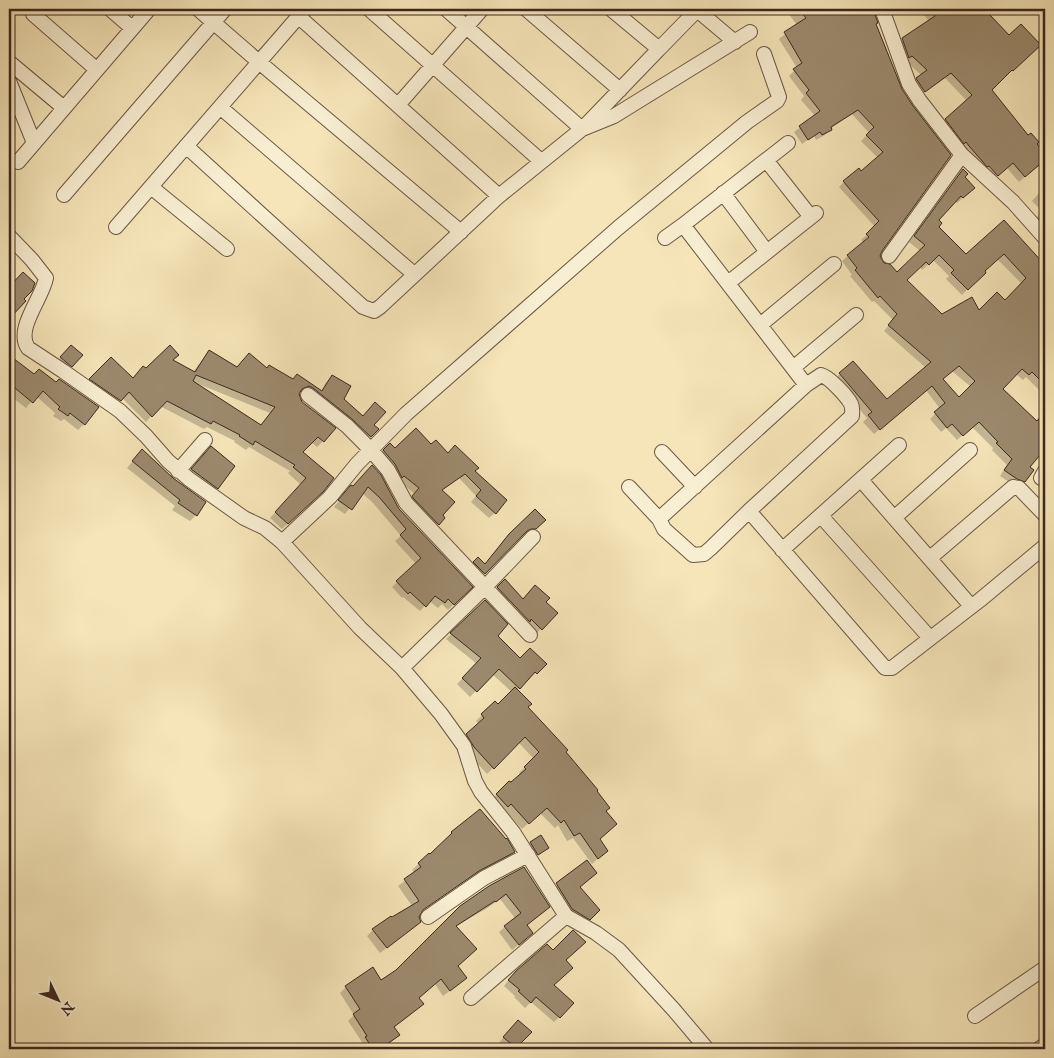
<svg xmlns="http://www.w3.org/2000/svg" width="1054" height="1058" font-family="'IM FELL English',serif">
<rect width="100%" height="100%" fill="#f5e5b8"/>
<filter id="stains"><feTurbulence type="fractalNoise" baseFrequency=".004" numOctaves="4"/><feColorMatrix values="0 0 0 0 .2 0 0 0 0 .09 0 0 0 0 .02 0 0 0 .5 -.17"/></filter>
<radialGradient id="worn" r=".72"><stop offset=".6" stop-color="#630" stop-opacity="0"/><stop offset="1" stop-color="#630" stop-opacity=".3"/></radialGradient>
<path fill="#0003" fill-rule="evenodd" d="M792 9H872L876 23 875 25 900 88 880 259 897 274 920 251 909 242 963 171 967 194 957 203 955 201 937 220 938 227 966 256 1004 222 1040 261 1045 256V396L1026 377 1023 380 1016 374 1002 389 1037 422 1045 417V446L1012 484 1000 476 1007 465 992 450 993 448 972 427 957 440 946 428 941 432 930 419 940 409 926 390 874 434 863 422 867 418 834 379 853 363 887 401 926 368 884 331 893 320 874 301 872 302 850 276 852 275 842 261 864 243 861 240 875 227 839 187 844 182 861 173 878 158 861 141 869 133 852 114 830 129 825 135 816 140 814 136 802 144 794 132 815 116 801 100 804 96 789 76 797 68 779 39 797 25 788 13ZM997 259 1022 284 1005 302 979 312 942 316 905 280 920 267 922 270 933 260 949 276 946 279 962 295ZM952 371 971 387 959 399 942 379Z
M919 9H953L958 15 965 9H990L992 11 988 15 1009 37 1039 45 990 90 1045 155V159L1019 182 1007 168 991 180 940 125 967 101 945 78 919 96 911 84 921 75 906 61 897 45 929 21Z
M1045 186V237L1032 222 1042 211 1032 201Z
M71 347 81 355 65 372 55 363Z
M209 351 236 369 266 370 292 380 297 375 321 391 326 382 332 376 342 399 377 429 364 442 307 394 302 392 298 393 301 402 323 441 317 447 311 442 301 452 323 490 282 529 270 518 301 485 288 473 290 471 249 447 246 450 234 442 235 441 207 427 204 429 160 406 146 422 122 398 114 406 85 385 111 359 132 379 143 367 146 369 172 361 193 372ZM196 383 270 413 260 426Z
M9 357 34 376 84 424 78 430 64 419 61 421 53 416 55 413 36 396 26 408 9 395Z
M390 444 395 449 431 446 448 454 473 471 495 513 489 518 471 502 476 496 459 478 441 491V516L444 518 433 529 408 503 415 494 398 480 378 456Z
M205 454 217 488 211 494 186 476Z
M136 457 196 515 190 521 172 510 175 506 127 468Z
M372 467 398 510 471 587 448 610 442 604 438 608 429 601 420 611 403 597 402 598 392 587 416 564 395 541 401 536 373 503 362 493 345 514 334 507 346 492 353 487Z
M544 520 530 533H525L521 535 479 578 469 567 478 559 485 565 504 540Z
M505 581 523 600 544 602 556 613 536 634 492 593Z
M485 601 496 636 520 659 545 664 517 690 527 707 564 752 604 812 598 840 606 851 592 864 573 838 567 841 558 825 555 828 540 813 522 829 504 809 501 812 490 801 509 782 511 784 521 775 519 773 534 759 518 742 487 774 468 753 461 741 479 724 476 721 482 715 498 706 512 692 492 674 470 697 457 684 477 664 446 639Z
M452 833 514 852 508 858 472 876 420 912 418 917 420 922 380 953 367 936 373 930 412 906 398 886 415 873 412 870 429 854 430 856Z
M540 836 548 847 531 860 524 849Z
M587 862 578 888 598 910 584 924 551 890Z
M489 887 549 907 526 926 525 939 512 950 499 932 515 918 500 899 489 907 455 927 457 966 459 984 443 996 435 984 418 998 393 1028 398 1035 392 1041 381 1049H363L360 1044 362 1042 348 1021 354 1015 340 993 346 987 381 982 397 971Z
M565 961 552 985 559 1017 554 1022 531 1002 525 1008 514 997 515 996 504 986 510 978Z
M512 1027 530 1032 514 1049H504L498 1044Z"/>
<path fill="#9c8a6e" stroke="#3b281d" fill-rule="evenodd" d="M799 9H873L878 23 876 24 902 89 913 106 951 155 882 251 880 256 884 263 890 264 897 272 925 245 914 236 963 169 968 174 965 177 975 188 963 198 961 196 939 220 942 223 939 227 966 254 1004 220 1045 265V385L1032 372 1029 375 1022 369 1003 389 1037 421 1045 411V449L1030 467 1034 470 1025 482 1017 479 1004 470 1012 459 996 443 998 442 979 422 963 436 952 424 947 428 934 412 945 403 932 386 880 430 868 415 872 412 839 373 853 361 887 399 931 362 888 325 897 314 880 296 878 298 855 270 857 268 847 255 869 237 866 234 879 221 853 193 843 181 859 168 861 171 883 152 866 135 874 127 858 110 831 127 832 130 822 135 820 132 808 140 799 126 820 111 806 93 809 90 793 69 802 63 784 32 806 18ZM1004 254 1026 278 1005 300 997 292 979 310 972 297 942 314 907 280 926 262 929 265 939 255 954 270 951 273 968 290 986 273 985 271ZM959 366 975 381 959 397 943 379Z
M929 9H997L990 15 1009 35 1021 24 1041 45 1013 71 1012 70 992 90 1028 135 1031 133 1039 142 1037 144 1045 153V160L1025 177 1013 163 998 176 989 166 987 167 983 162 969 146 966 142 964 144 945 119 972 95 951 73 925 92 917 80 916 78 927 70 912 56 909 58 902 38 935 16Z
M23 272 35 283 32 291 24 299 26 301 9 319V287Z
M71 345 83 355 72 367 60 357Z
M170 345 179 355 173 360 195 372 209 350 237 367 249 353 267 368 269 365 293 379 297 374 322 391 332 375 351 386 344 399 363 416 375 402 386 412 374 425 379 429 371 437 352 419 313 388 309 386 302 389 299 394 302 402 336 428 324 442 318 437 303 452 334 478 324 491 288 524 275 512 306 478 293 467 295 465 255 441 253 445 239 436 240 435 213 421 211 424 167 401 152 417 129 392 121 401 89 379 111 357 133 378 143 366 146 368ZM196 375 275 407 261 425 193 381Z
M9 355 34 374 39 369 56 382 59 379 99 407 85 425 70 413 68 416 58 409 60 407 43 391 33 403 9 383Z
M416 428 431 444 436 440 448 453 455 445 479 468 475 471 507 500 496 514 476 496 481 490 465 474 442 490 455 502 443 515 445 518 439 525 413 498 412 496 419 488 404 476 402 478 395 464 383 450 390 443 395 448Z
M211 446 235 466 218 489 191 469Z
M142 449 173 478 206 502 197 516 178 503 180 500 132 461Z
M372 465 381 475 399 509 473 587 454 605 448 599 445 603 435 596 426 607 410 592 408 594 396 581 421 558 400 535 406 529 379 497 368 487 352 510 338 500 351 485 353 486Z
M535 509 546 520 536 529H531L527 531 485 574 473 562 478 557 485 564 509 534Z
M505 579 523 599 535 585 550 598 546 602 558 613 542 630 531 619 530 622 497 587Z
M485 600 508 624 498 636 520 658 530 648 547 664 537 674 535 672 520 689 499 669 477 692 462 678 481 658 450 633Z
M515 687 532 704 528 707 568 750 566 752 598 790 597 791 610 808 606 811 617 824 600 839 608 851 598 859 580 833 574 836 564 820 561 823 547 808 529 824 511 804 508 807 496 794 509 781 511 782 526 769 524 767 539 752 525 737 494 769 474 747 466 734 484 718 481 714 495 701 498 704Z
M480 809 506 839 507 838 515 852 479 871 423 910 419 917 421 922 387 948 372 929 391 916 392 917 419 901 404 879 421 867 418 863 429 853 430 854 452 833 451 832Z
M541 835 549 848 538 855 530 842Z
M587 860 597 873 580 887 600 910 590 920 572 909 556 883Z
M524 867 550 907 527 925 533 933 519 945 504 926 521 913 506 894 496 902 495 901 456 926 477 949 458 966 467 978 450 991 441 979 419 998 424 1004 394 1027 400 1035 380 1049H373L365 1037 367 1036 353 1014 360 1009 345 986 373 967 381 980 396 970 460 906 489 886Z
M573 930 586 942 566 960 573 968 554 985 574 1003 560 1018 536 997 531 1003 518 991 520 990 508 980 516 971 547 944 553 950Z
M518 1020 532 1032 516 1048 503 1037Z"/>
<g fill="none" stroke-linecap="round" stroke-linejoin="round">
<g stroke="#6a5744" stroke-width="16">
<path id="minor" d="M110 9 132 28
M198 9 259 62 461 232
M369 9 541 161
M446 9 582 129 614 116 750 32
M526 9 620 90
M882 9 909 84 920 101 962 155 1013 202 1045 238
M697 10 735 42
M33 14 96 69
M298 16 499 196
M659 49 697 10 695 9
M9 62 64 108
M9 81 34 143
M398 105 482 9
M220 107 414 274
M788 143 683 225 806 385
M186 146 363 307 374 311 380 307 499 196 582 129 659 49 611 9
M766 160 811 217
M18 162 149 9
M151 187 227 249
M723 193 767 252
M64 195 225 9
M116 227 305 9
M9 236 32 260 46 278C42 299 15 329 28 348L63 371 120 411 146 436 168 461 189 479 244 518 265 528 282 542 360 628 402 668 441 714 464 746 475 781 481 792 513 832 566 916 596 933 619 950 674 1010 707 1049
M665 238 683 225
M889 256 962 155
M728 283 816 213
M760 325 834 264
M793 368 856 315
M821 375C829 377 847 396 851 404 853 408 852 412 852 416L749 511 711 548 704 554 693 555 664 529 659 519 806 385Z
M308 395 347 426 371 450 388 470 406 503 530 635
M662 452 695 487
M178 471 205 440
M1041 478 1045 471
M861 480 971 606
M629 487 659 519
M749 511 885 668H892L980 600 1045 546
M821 516 930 638
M894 518 970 450
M282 542 330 497 357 464 406 414 618 228 747 122 777 101 779 97 764 54
M782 550 899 445
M930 558 1013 487 1019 488 1045 515
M402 668 485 587 533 537
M428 917 484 878 528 855
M471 998 566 916
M975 1016 1045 968
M1039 1049 1045 1045"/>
</g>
<use href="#minor" stroke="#f8eed1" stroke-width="14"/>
</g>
<rect width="1054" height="1058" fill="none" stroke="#f5e5b8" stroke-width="30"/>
<rect x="10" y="10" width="1034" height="1038" fill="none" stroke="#3b281d" stroke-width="2.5"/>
<rect x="15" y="15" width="1024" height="1028" fill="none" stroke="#3b281d"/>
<g transform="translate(58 1000) rotate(133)" stroke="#f8eed1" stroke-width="4" paint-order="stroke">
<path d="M0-4L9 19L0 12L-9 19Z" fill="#3b281d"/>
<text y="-8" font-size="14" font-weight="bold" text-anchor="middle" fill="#3b281d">N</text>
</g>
<rect width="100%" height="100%" filter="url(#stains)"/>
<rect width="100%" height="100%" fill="url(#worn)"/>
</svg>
